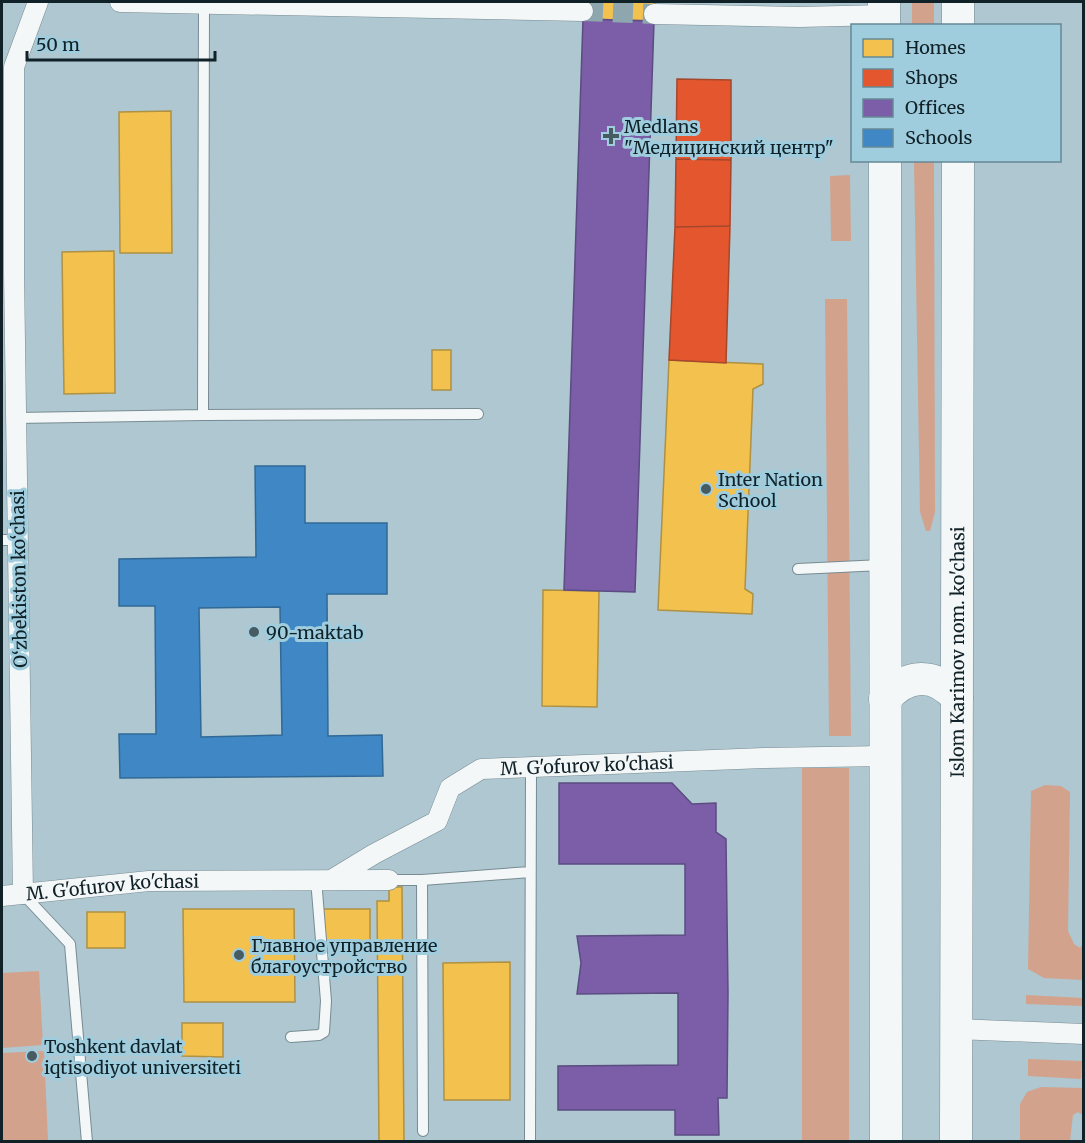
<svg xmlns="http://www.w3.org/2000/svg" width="1085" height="1143" font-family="Merriweather,serif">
<rect width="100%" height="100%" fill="#aec7d0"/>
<path fill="#d3a28c" d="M912 2H934V25H912Z
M914 161H934L935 512 930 531H926L920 512Z
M850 175 851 241H831L830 176Z
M825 299H847L851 736H829Z
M802 768H849V1141H802Z
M1045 785 1061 786 1070 792 1068 931 1074 944 1080 948 1083 944V980L1044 978 1028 969 1031 791Z
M39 971 43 1045 2 1048V973Z
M1026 995 1083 998V1006L1026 1004Z
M44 1051 48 1141H2V1053Z
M1028 1059 1082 1061 1081 1079 1028 1076Z
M1041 1087 1083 1088V1115L1078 1112 1073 1115 1070 1141H1020V1104L1027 1092Z"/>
<path fill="#f2c14e" stroke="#ae9143" stroke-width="1.5" d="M569 2H655L654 21 583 19Z
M171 111 172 253H120L119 112Z
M114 251 115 393 64 394 62 252Z
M432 350H451V390H432Z
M669 360 763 364V384L753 389 745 589 753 594 752 614 658 610Z
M543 590 599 591 597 707 542 706Z
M389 887H402L404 1142H379L377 901H389Z
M183 909H294L295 1002H184Z
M323 909H370V942H323Z
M87 912H125V948H87Z
M510 962V1100H444L443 963Z
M182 1023H223V1057L182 1056Z"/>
<path fill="#e4572e" stroke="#a4472c" stroke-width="1.5" d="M677 79 731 80V160L676 159Z
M676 159 731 160 730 226 675 227Z
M730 226 726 363 669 360 675 227Z"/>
<path fill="#7b5ea7" stroke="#5b4c81" stroke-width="1.5" d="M583 19 654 21 635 592 564 590Z
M559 783H672L692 804 716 803V832L726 839 728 993 727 1098H718L719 1135H675V1110H558V1066L678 1065V993L577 994 581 963 577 936 685 935V864H559Z"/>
<path fill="#3f88c5" stroke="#316996" stroke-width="1.5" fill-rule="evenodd" d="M255 466H305V523H387V594H327L328 736 382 735 383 776 120 778 119 734H156L155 606H119V559L256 557ZM280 607 282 735 201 737 199 608Z"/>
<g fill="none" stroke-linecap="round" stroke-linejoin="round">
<path stroke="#8ea6ae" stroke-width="20" stroke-dasharray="20 10" stroke-linecap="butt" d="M583 11 654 14"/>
<g stroke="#788b92" stroke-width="12">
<path id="service" d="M203 415 204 3
M16 418 203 415 478 414
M2 540H18
M798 569 882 565
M389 880H422L530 872
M422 880 423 1131
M23 894 70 944 87 1142
M291 1037 319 1035 324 1032 326 1001 316 879
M530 1142 531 767"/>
</g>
<g stroke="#788b92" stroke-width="21">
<g id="minor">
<path d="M120 2 583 11"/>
<path d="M654 14 799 17 884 15"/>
<path id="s1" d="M333 879 374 854 437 821 450 788 481 769 764 758 885 756"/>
<path d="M23 894 14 273V67L38 2"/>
<path id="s2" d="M2 896 149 881 389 880"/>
<path d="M956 1029 1084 1034"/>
</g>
</g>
<g stroke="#788b92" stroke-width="33">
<g id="primary">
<path d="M884 2V26"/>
<path d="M958 26V2"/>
<path d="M885 160 886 1142"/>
<path d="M885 699C907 673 935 672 957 698"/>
<path id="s3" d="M956 1142 958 160"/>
</g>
</g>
<use href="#service" stroke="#f3f7f8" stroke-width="10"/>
<use href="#minor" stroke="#f3f7f8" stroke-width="20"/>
<use href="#primary" stroke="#f3f7f8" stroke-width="32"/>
</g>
<g fill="#475b63" stroke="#a0cdde" stroke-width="2">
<path d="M608 127h6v6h6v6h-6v6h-6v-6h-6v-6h6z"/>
<circle cx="706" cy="489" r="6"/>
<circle cx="254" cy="632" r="6"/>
<circle cx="239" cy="955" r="6"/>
<circle cx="32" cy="1056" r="6"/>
</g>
<g text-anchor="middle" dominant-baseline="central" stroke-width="6" stroke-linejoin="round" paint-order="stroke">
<g font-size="18" fill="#102128" stroke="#a0cdde" text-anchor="start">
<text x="624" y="126">Medlans<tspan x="624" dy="21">"Медицинский центр"</tspan></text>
<text x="718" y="479">Inter Nation<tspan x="718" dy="21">School</tspan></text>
<text x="266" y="632">90-maktab</text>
<text x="251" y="945">Главное управление<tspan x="251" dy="21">благоустройство</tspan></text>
<text x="44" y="1046">Toshkent davlat<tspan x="44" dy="21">iqtisodiyot universiteti</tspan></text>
</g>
<g font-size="18" fill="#102128" stroke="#a0cdde">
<text transform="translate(19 579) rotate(-91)">O‘zbekiston ko‘chasi</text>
<text stroke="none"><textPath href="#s3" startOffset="490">Islom Karimov nom. ko'chasi</textPath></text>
<text stroke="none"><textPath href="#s1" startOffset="297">M. G'ofurov ko'chasi</textPath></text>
<text stroke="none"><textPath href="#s2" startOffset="111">M. G'ofurov ko'chasi</textPath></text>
</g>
</g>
<rect width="1085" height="1143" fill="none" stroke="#102128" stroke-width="6"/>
<rect x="851" y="24" width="210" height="138" fill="#a0cdde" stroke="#668895" stroke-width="1.5"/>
<rect x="863" y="39" width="30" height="18" fill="#f2c14e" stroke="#668895" stroke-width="1.5"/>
<text x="905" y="54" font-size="18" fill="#102128">Homes</text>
<rect x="863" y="69" width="30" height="18" fill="#e4572e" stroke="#668895" stroke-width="1.5"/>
<text x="905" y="84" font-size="18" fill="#102128">Shops</text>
<rect x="863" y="99" width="30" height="18" fill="#7b5ea7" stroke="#668895" stroke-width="1.5"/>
<text x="905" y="114" font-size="18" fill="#102128">Offices</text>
<rect x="863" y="129" width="30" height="18" fill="#3f88c5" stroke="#668895" stroke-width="1.5"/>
<text x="905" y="144" font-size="18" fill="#102128">Schools</text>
<path d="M27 51v9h188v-9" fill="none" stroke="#102128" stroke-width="3"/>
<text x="36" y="51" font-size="18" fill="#102128" stroke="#a0cdde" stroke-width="4.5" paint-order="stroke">50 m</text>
</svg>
